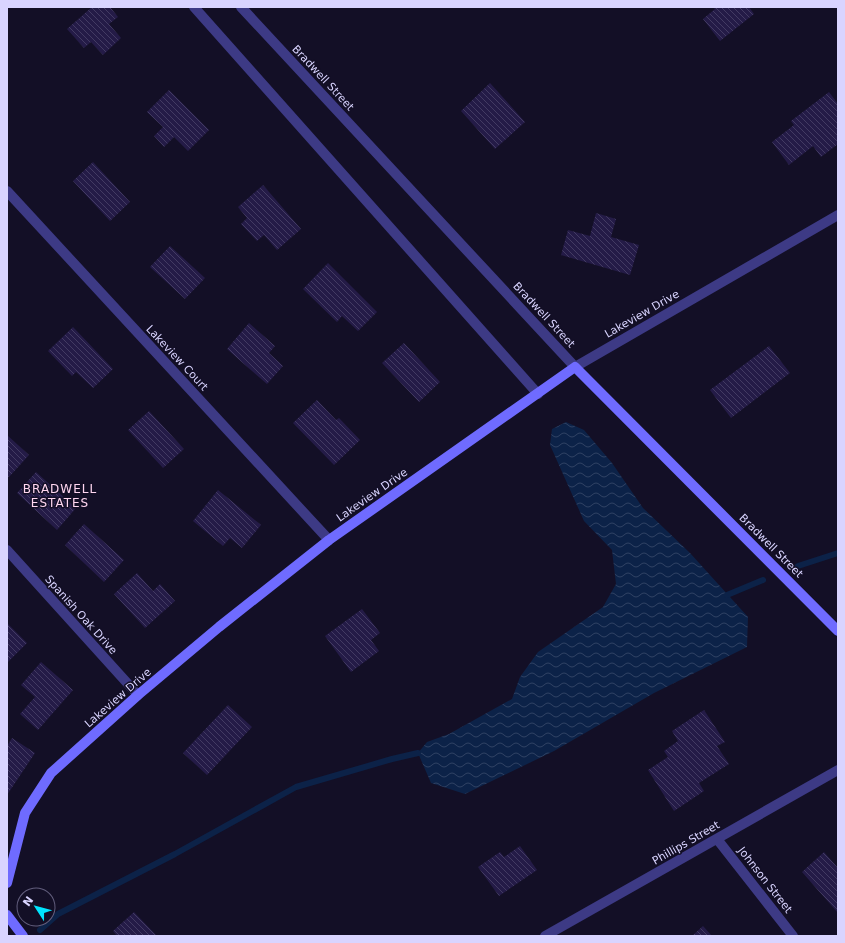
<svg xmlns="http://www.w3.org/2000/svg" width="845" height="943" font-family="'DejaVu Sans',sans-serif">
<defs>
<pattern id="water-waves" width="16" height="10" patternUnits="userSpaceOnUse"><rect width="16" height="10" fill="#0c2248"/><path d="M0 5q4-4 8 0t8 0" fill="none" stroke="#2f4163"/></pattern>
<pattern id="building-back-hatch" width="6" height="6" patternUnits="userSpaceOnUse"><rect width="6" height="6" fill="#241b47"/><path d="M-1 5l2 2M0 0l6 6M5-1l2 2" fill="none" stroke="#433b63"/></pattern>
</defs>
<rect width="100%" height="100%" fill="#130f26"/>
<path fill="url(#water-waves)" d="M566 422 584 430 612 463 643 508 690 553 748 617 747 647 654 693 554 751 465 794 431 783 418 753 427 742 449 734 512 699 520 677 538 652 603 607 616 584 612 550 584 521 550 445 552 429Z"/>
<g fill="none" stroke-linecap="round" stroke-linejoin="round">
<path stroke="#0c2248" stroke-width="6" d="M798 566 838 553
M727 595 763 580
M40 930 58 914 175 854 296 787 392 759 418 753"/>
</g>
<path fill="url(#building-back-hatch)" d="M92 7H110L118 17 109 24 121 38 103 55 91 42 84 48 67 29Z
M713 7H749L754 14 720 41 703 19 715 9Z
M490 83 525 122 495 149 461 111Z
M169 90 209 130 188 151 174 137 164 147 154 136 163 127 147 112Z
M829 92 838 104V144L821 157 813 146 789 165 772 142 794 125 791 121Z
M93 162 130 202 110 221 73 181Z
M263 185 301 229 277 250 264 235 257 241 241 224 247 218 238 207Z
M596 213 616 219 611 237 639 245 630 275 561 255 568 230 590 236Z
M170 246 205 278 185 299 150 267Z
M328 263 377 312 358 331 342 316 337 322 303 289Z
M249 323 275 346 269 353 283 366 267 384 227 349Z
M73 327 113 369 93 388 76 372 72 376 48 351Z
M404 343 440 382 419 402 382 363Z
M769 346 790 373 731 418 710 390Z
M317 400 336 420 339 418 360 440 334 465 293 423Z
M149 411 184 449 163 468 128 430Z
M7 435 29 455 9 477 7 476Z
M36 472 76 508 57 530 17 493Z
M218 490 261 525 242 548 230 538 223 546 193 521Z
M84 524 124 560 104 582 65 545Z
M137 573 153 591 160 584 175 601 145 628 114 594Z
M362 609 380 633 371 640 379 651 351 672 325 636Z
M7 623 27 643 7 663Z
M41 662 73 690 38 730 20 714 35 697 21 685Z
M228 705 252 727 207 775 183 753Z
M704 710 725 742 717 746 729 764 699 783 704 791 674 811 648 770 668 757 664 751 678 741 672 731Z
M12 738 35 753 7 795V746Z
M520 846 537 870 499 896 478 867 500 852 504 857Z
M824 852 838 868V913L802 872Z
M134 912 157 936H117L113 931Z
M703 926 712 936H692Z"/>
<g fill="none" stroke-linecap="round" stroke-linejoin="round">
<path stroke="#3d3a85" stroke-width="10" d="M194 7 538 394
M241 7 575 367 838 215
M7 191 329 540
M7 550 138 695
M717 839 793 936
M545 936 838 770"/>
<path stroke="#6f6bff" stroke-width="10" d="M7 883 25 813 51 773 138 695 219 627 329 540 575 367 838 631
M7 915 23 936"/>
</g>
<g text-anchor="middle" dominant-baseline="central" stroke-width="3" stroke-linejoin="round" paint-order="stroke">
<g font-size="11" fill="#d9d4ff" stroke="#130f26">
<text transform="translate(323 78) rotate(47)">Bradwell Street</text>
<text transform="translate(642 314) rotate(-30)">Lakeview Drive</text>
<text transform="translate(544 315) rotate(47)">Bradwell Street</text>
<text transform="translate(177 358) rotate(47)">Lakeview Court</text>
<text transform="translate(372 495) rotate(-35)">Lakeview Drive</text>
<text transform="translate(771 546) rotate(45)">Bradwell Street</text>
<text transform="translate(81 615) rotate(48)">Spanish Oak Drive</text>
<text transform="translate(118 698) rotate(-41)">Lakeview Drive</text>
<text transform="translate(686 843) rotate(-30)">Phillips Street</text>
<text transform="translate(765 880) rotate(52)">Johnson Street</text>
</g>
<g font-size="12" letter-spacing="1" fill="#ffd6f0" stroke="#130f26">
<text x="60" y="489">BRADWELL<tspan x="60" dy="14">ESTATES</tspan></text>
</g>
</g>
<rect width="845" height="943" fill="none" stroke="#d9d4ff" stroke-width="16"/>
<g transform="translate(36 907) rotate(306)"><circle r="19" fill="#130f26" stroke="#625e7d"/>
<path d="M0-3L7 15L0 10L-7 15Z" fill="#00e5ff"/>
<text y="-6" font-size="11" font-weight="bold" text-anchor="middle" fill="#d9d4ff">N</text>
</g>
</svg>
